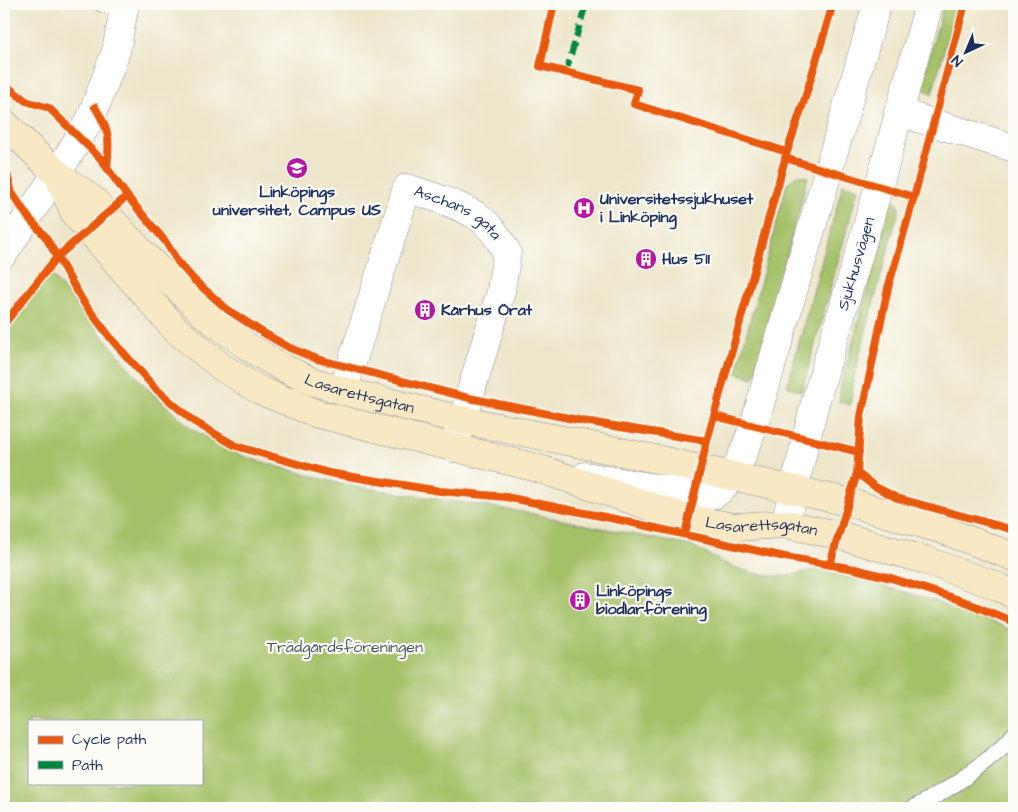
<svg xmlns="http://www.w3.org/2000/svg" width="1018" height="812" font-family="'Architects Daughter',sans-serif">
<rect width="100%" height="100%" fill="#fdfcf7"/>
<filter id="ink" filterUnits="userSpaceOnUse"><feTurbulence type="fractalNoise" baseFrequency=".02" numOctaves="2"/><feDisplacementMap in="SourceGraphic" scale="10" xChannelSelector="R" yChannelSelector="G"/><feConvolveMatrix kernelMatrix="1 2 1 2 8 2 1 2 1" color-interpolation-filters="sRGB"/></filter>
<filter id="wash" filterUnits="userSpaceOnUse"><feTurbulence type="fractalNoise" baseFrequency=".0096" numOctaves="4" result="noise"/><feDisplacementMap in="SourceGraphic" scale="20" xChannelSelector="R" yChannelSelector="G"/><feGaussianBlur stdDeviation="1.12" result="paint"/><feColorMatrix in="noise" values="0 0 0 0 0 0 0 0 0 0 0 0 0 0 0 0 0 1.4 0 .05"/><feComposite in="paint" operator="in"/></filter>
<g filter="url(#wash)">
<rect width="100%" height="100%" fill="#eee6ca"/>
<path fill="#a5c167" stroke="#607862" fill-rule="evenodd" d="M944 4H957L932 94 923 89 922 83Z
M800 175 808 177 754 378 736 373 787 184 795 176Z
M843 184 858 189 802 391 787 386Z
M892 199 898 203 899 209 855 372 850 405 839 402 841 385Z
M49 272 143 384 193 430 245 457 340 484 523 512 695 547C724 565 754 578 788 576 798 575 808 570 818 570 831 571 846 577 859 580 912 592 964 610 1014 631V808H4V333ZM29 721H201V783H29Z"/>
</g>
<g filter="url(#ink)">
<g fill="none" stroke-linecap="round" stroke-linejoin="round">
<g stroke="#848a94" stroke-width="18">
<path id="service" d="M102 4 124 8
M914 808C946 791 991 762 1014 735"/>
</g>
<g stroke="#848a94" stroke-width="29">
<g id="minor">
<path d="M898 112 1014 148"/>
<path d="M4 253 68 156 91 118 116 51 125 4"/>
<path id="s1" d="M343 391 407 188C430 196 456 203 477 216 490 224 499 239 507 252L501 291 454 448"/>
<path d="M585 476 703 496C707 496 712 495 715 494 734 483 747 445 754 425L877 4"/>
<path id="s2" d="M785 524 815 403 879 186 929 4"/>
</g>
</g>
<g stroke="#848a94" stroke-width="29">
<g id="secondary">
<path id="s3" d="M4 123 57 174 92 199 141 252 203 313 245 345 280 366 311 381 343 391 462 420 656 459 848 502 940 529 1014 557"/>
<path id="s4" d="M58 175 75 214 176 330 223 368 259 390 318 414 537 468 688 519 735 527 785 524 838 535 925 560 999 587 1014 595"/>
</g>
</g>
<use href="#service" stroke="#fff" stroke-width="16"/>
<use href="#minor" stroke="#fff" stroke-width="28"/>
<use href="#secondary" stroke="#f8e8c3" stroke-width="28"/>
<path stroke="#00873e" stroke-width="6" stroke-dasharray="12 6" stroke-linecap="butt" d="M566 72 586 4"/>
<g stroke="#fdfcf7" stroke-width="11">
<path id="cycleway" d="M554 4 540 66 638 90 634 104 787 152
M4 84 26 101 49 108 100 158 127 196 165 241 178 262 194 280 228 310 262 332 290 348 317 359 469 398 583 421 707 441
M95 107C110 131 110 140 107 168
M785 158 914 197
M4 162 12 193 28 217 45 236 84 303 113 341 155 388 193 421 236 446 329 473 440 491 506 497 620 520 785 557 855 569 891 578 963 601 1014 622
M4 324 57 257 127 196
M715 416 859 452
M857 473 874 486 897 498 1014 530
M685 534 707 441 787 152 805 98 833 4
M830 564 857 473 861 416 888 288 914 197 965 4"/>
</g>
<use href="#cycleway" stroke="#e8590c" stroke-width="8"/>
</g>
</g>
<defs>
<g id="university-disc" transform="scale(1.125)"><circle r="9.5" fill="#b5179e" stroke="#fdfcf7"/><path d="M0-5L7-2L0 1L-7-2ZM-4 1L0 2.5L4 1V4Q0 6-4 4Z" fill="#fff"/></g>
<g id="hospital-disc" transform="scale(1.125)"><circle r="9.5" fill="#b5179e" stroke="#fdfcf7"/><path d="M-5-5h3v3.5h4V-5h3V5h-3V1.5h-4V5h-3Z" fill="#fff"/></g>
<g id="building-disc" transform="scale(1.125)"><circle r="9.5" fill="#b5179e" stroke="#fdfcf7"/><path d="M-4-6H4V6H1V3H-1V6H-4ZM-2.5-4.3h1.7v1.8h-1.7ZM.8-4.3h1.7v1.8H.8ZM-2.5-1h1.7V.8h-1.7ZM.8-1h1.7V.8H.8Z" fill="#fff"/></g>
</defs>
<g fill-rule="evenodd">
<use href="#university-disc" x="297" y="168"/>
<use href="#hospital-disc" x="584" y="208"/>
<use href="#building-disc" x="646" y="259"/>
<use href="#building-disc" x="425" y="310"/>
<use href="#building-disc" x="580" y="600"/>
</g>
<g text-anchor="middle" dominant-baseline="central" stroke-width="4.5" stroke-linejoin="round" paint-order="stroke">
<g font-size="16" font-weight="bold" fill="#1b2f5e" stroke="#fdfcf7" text-anchor="start">
<text x="297" y="192" text-anchor="middle">Linköpings<tspan x="297" dy="18">universitet, Campus US</tspan></text>
<text x="600" y="199">Universitetssjukhuset<tspan x="600" dy="18">i Linköping</tspan></text>
<text x="662" y="259">Hus 511</text>
<text x="441" y="310">Kårhus Örat</text>
<text x="596" y="591">Linköpings<tspan x="596" dy="18">biodlarförening</tspan></text>
</g>
<g font-size="16" fill="#1b2f5e" stroke="#fdfcf7">
<text stroke="none"><textPath href="#s1" startOffset="270">Aschans gata</textPath></text>
<text stroke="none"><textPath href="#s2" startOffset="270">Sjukhusvägen</textPath></text>
<text stroke="none"><textPath href="#s3" startOffset="454">Lasarettsgatan</textPath></text>
<text stroke="none"><textPath href="#s4" startOffset="822">Lasarettsgatan</textPath></text>
</g>
<g font-size="16" fill="#445b61" stroke="#fdfcf7">
<text x="345" y="647">Trädgårdsföreningen</text>
</g>
</g>
<rect width="1018" height="812" fill="none" stroke="#fdfcf7" stroke-width="20"/>
<rect x="28" y="720" width="175" height="65" fill="#fdfcf7" stroke="#a3aaba"/>
<rect x="38" y="736" width="25" height="8" fill="#e8590c" stroke="#a3aaba"/>
<text x="72" y="744" font-size="15" fill="#1b2f5e">Cycle path</text>
<rect x="38" y="761" width="25" height="8" fill="#00873e" stroke="#a3aaba"/>
<text x="72" y="770" font-size="15" fill="#1b2f5e">Path</text>
<g transform="translate(966 52) rotate(224)" stroke="#fdfcf7" stroke-width="4" paint-order="stroke">
<path d="M0-4L9 19L0 12L-9 19Z" fill="#1b2f5e"/>
<text y="-8" font-size="14" font-weight="bold" text-anchor="middle" fill="#1b2f5e">N</text>
</g>
</svg>
